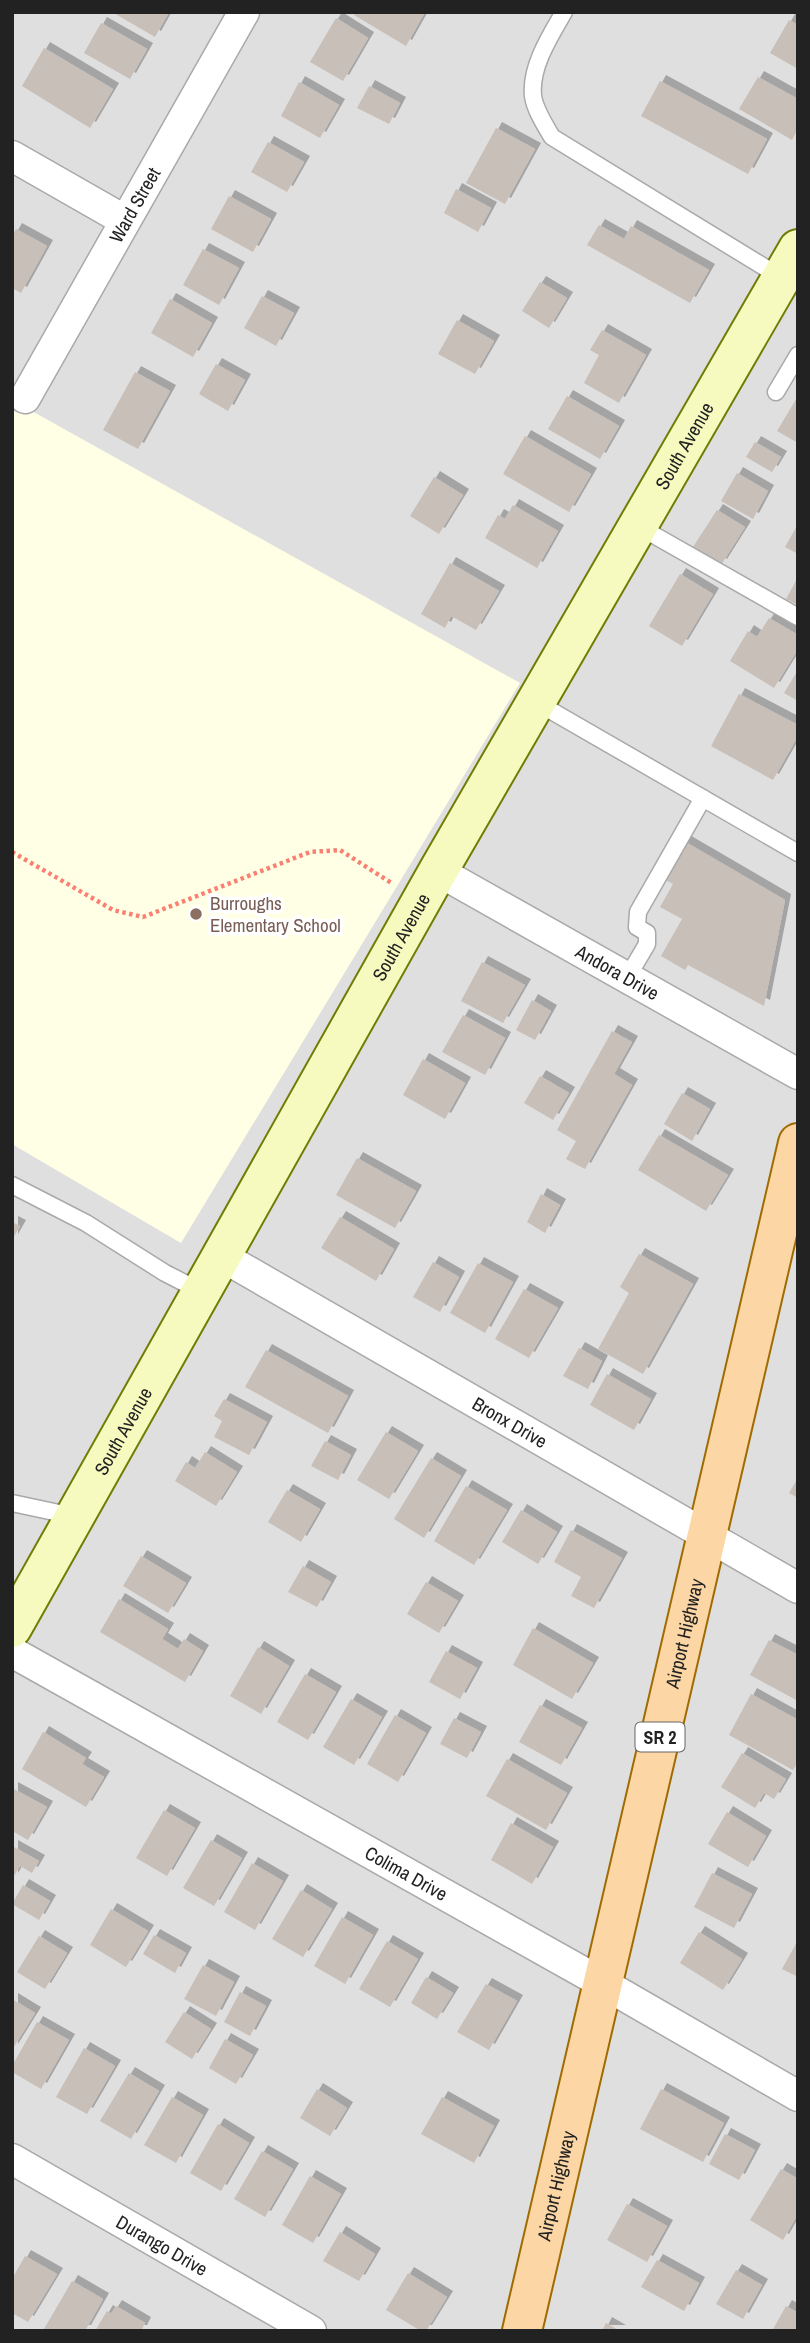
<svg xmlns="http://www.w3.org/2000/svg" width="810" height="2343" font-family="'Archivo Narrow',sans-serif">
<defs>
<filter id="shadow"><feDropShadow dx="6" dy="-6" stdDeviation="0" flood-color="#0004"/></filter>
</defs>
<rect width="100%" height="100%" fill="#f2efe9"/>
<path fill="#e0dfdf" d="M12 12H798V2331H12V1144L180 1242 12 400Z"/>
<path fill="#ffffe5" d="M12 400 520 683 181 1243 12 1144Z"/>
<path fill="#c7bfb8" filter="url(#shadow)" d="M112 12H169L155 37Z
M356 12H425L406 46 354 15Z
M336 18 368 38 343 81 310 62Z
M789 20 798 25V69L770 53Z
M101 23 147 49 130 79 84 53Z
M44 48 113 89 90 128 22 86Z
M758 77 798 99V129L792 140 739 109Z
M660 81 767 139 748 174 641 116Z
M299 82 339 105 320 138 281 116Z
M369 86 400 103 389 124 357 108Z
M496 128 535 149 505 204 466 183Z
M268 142 304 162 287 192 251 172Z
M456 189 491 208 478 232 444 213Z
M229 196 271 219 253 252 211 229Z
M599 225 624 239 631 226 709 270 690 303 587 245Z
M16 229 47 246 21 293 12 288V236Z
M203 249 239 268 219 305 183 285Z
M540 282 567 298 549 328 522 311Z
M262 296 294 313 276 346 244 328Z
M170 299 212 323 193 357 151 333Z
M457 320 494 341 475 374 438 354Z
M602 330 646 355 619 403 584 383 599 355 590 350Z
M216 364 245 380 228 411 199 394Z
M135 372 170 391 138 449 103 430Z
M567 396 619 426 600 459 548 429Z
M798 396V443L777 431Z
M525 436 591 474 569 512 503 474Z
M755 442 781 457 772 472 746 457Z
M737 473 768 491 753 519 721 501Z
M434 477 463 495 439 534 410 516Z
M513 505 558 531 537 568 485 538 498 515 505 519Z
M717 510 745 527 721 565 693 547Z
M798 524V554L785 547Z
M450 563 499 591 476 630 451 616 445 628 421 614Z
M680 574 713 594 682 646 649 626Z
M798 577V605L786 599Z
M769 618 798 635V649L774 688 730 661 748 631 757 637Z
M798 670V701L784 693Z
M739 694 798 725V736L773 780 711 746Z
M682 840 785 900 764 1006 688 965 685 970 661 956 682 919 660 907 673 884 662 878Z
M482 962 525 985 503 1023 461 1001Z
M532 1000 551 1011 535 1040 516 1030Z
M463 1015 505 1038 485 1075 442 1052Z
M612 1031 632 1042 614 1074 632 1085 585 1169 566 1159 576 1141 557 1130Z
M423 1059 465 1083 445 1119 403 1095Z
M540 1076 569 1093 553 1120 524 1103Z
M682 1093 710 1109 692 1141 664 1124Z
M659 1135 728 1175 706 1211 638 1170Z
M357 1158 416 1191 395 1228 336 1195Z
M541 1194 560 1205 545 1233 527 1222Z
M340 1217 394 1249 376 1281 321 1248Z
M12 1222 20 1226 12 1240Z
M639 1254 693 1284 643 1374 598 1349 629 1293 620 1287Z
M433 1262 459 1277 440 1312 413 1297Z
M478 1263 513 1282 485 1333 450 1313Z
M524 1289 558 1308 529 1358 495 1339Z
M579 1348 602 1361 588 1389 563 1376Z
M266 1350 348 1396 328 1433 245 1387Z
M607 1374 651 1399 634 1430 590 1405Z
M224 1399 267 1422 249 1455 214 1437 222 1421 214 1416Z
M386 1432 418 1451 389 1499 357 1480Z
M325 1441 351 1455 338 1480 311 1466Z
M205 1452 237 1472 216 1506 175 1481 186 1462 195 1468Z
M431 1458 461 1476 424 1538 394 1519Z
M798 1478V1498L789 1493Z
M466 1486 507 1510 474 1565 434 1541Z
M287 1490 320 1509 301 1542 268 1522Z
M521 1510 557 1532 538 1564 502 1542Z
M571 1530 622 1558 594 1608 571 1596 581 1577 554 1562Z
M141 1556 186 1583 168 1613 123 1586Z
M303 1566 331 1582 317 1607 288 1592Z
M426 1582 458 1601 439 1633 407 1614Z
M119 1599 168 1629 162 1639 178 1649 184 1639 203 1651 185 1682 100 1632Z
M533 1628 593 1663 572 1699 513 1665Z
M769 1640 798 1655V1701L750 1675Z
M258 1647 289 1666 261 1714 230 1696Z
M446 1651 477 1668 460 1699 429 1682Z
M305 1674 336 1692 308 1740 277 1722Z
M751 1694 798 1720V1762L793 1770 729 1735Z
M351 1699 382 1717 354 1765 323 1747Z
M540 1705 582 1728 561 1765 519 1742Z
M395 1715 426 1733 398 1782 367 1764Z
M454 1718 481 1732 467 1758 440 1744Z
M43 1732 86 1758 82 1764 104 1777 86 1807 22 1769Z
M742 1753 786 1779 774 1799 764 1793 755 1808 721 1787Z
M507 1759 567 1793 546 1830 486 1796Z
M12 1788 47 1807 28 1840 12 1831Z
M164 1810 195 1828 167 1876 136 1858Z
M727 1812 766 1836 748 1867 708 1844Z
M511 1823 553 1847 532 1884 491 1860Z
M211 1840 242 1858 214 1906 183 1888Z
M12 1846 39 1861 32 1873 20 1866 12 1879Z
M252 1863 283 1881 255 1930 224 1912Z
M712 1873 752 1894 734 1928 694 1907Z
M23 1885 50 1901 39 1920 12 1904Z
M301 1890 332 1909 303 1957 272 1939Z
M111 1909 148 1931 126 1967 90 1945Z
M342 1917 373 1935 345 1984 314 1966Z
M699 1932 742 1959 723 1990 680 1963Z
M154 1935 186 1953 175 1973 143 1954Z
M39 1936 67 1953 45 1989 17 1972Z
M798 1940V1977L782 1969Z
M387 1941 418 1959 390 2007 359 1989Z
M203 1965 234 1982 216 2016 184 1999Z
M426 1977 453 1993 437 2019 411 2003Z
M486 1984 517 2001 489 2050 457 2032Z
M240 1992 266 2006 250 2036 224 2022Z
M12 1999 35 2013 12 2050Z
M184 2012 211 2029 192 2059 165 2042Z
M37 2022 69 2040 41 2089 12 2072V2066Z
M225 2039 253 2055 236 2084 209 2068Z
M84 2048 115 2066 87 2114 56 2097Z
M129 2073 159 2091 131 2139 100 2121Z
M317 2089 347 2108 330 2136 300 2118Z
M661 2089 724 2123 703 2162 640 2129Z
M172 2097 203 2115 176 2163 144 2145Z
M442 2097 494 2126 474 2163 421 2134Z
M218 2124 249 2143 221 2191 190 2173Z
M725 2134 755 2150 739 2180 709 2164Z
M262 2151 293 2169 265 2217 234 2199Z
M781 2169 798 2179V2214L783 2240 750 2220Z
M310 2176 341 2194 313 2243 282 2225Z
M627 2204 667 2226 647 2262 607 2240Z
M340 2232 375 2254 359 2281 323 2261Z
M25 2256 57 2274 28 2322 12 2313V2279Z
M657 2260 699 2283 684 2311 641 2287Z
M736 2270 762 2285 743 2319 716 2304Z
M408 2273 447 2297 426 2331H421L386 2310Z
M72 2281 103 2299 85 2331H47L44 2329Z
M116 2306 145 2323 141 2331H95L107 2311 111 2314Z
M786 2306 798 2313V2331H772Z
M606 2323 620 2331H602Z"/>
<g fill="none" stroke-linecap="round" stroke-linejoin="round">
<g stroke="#a9a9a9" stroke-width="19">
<path id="lane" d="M564 12C550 36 530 67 533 96 535 110 545 125 552 137L782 278
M776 392 798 355
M638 526 798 617
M536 702 798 853
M627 978 647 944V933L637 927 638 912 703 798
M12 1185 86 1223 165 1273 202 1292
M12 1503 73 1516"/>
</g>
<g stroke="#a9a9a9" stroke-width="33">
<g id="street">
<path d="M12 156 124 220"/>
<path id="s1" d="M25 398 244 12"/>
<path id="s2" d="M438 871 798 1074"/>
<path id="s3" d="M223 1257 798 1588"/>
<path id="s4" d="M12 1652 604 1984 798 2096"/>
<path id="s5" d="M12 2159 311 2331"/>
</g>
</g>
<g stroke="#707d05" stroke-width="42">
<g id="secondary">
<path id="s6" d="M12 1628 438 871 798 249"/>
</g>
</g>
<g stroke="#a06b00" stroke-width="42">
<g id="primary">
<path id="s7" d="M522 2331 798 1143"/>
</g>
</g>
<path stroke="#fa8072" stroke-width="4.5" stroke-dasharray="3.5 3.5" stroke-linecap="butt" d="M12 852 113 910 143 917 310 852 340 850 393 884"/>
<use href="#lane" stroke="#fff" stroke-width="16"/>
<use href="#street" stroke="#fff" stroke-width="30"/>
<use href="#secondary" stroke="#f7fabf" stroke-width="38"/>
<use href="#primary" stroke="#fcd6a4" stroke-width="38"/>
</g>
<circle fill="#8d6e63" stroke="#fff" stroke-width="2.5" cx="196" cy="914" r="7"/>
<g text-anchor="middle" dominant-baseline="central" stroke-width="7" stroke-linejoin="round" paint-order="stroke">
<rect fill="#fff" stroke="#646464" stroke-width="2" x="635.5" y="1722.5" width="49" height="29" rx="5"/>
<g font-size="18" font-weight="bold" fill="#222">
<text x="660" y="1737">SR 2</text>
</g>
<g font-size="19" fill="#222" stroke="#fff">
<text stroke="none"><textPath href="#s1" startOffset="222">Ward Street</textPath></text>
<text stroke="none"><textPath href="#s6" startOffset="1360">South Avenue</textPath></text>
<text stroke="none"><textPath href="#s6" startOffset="793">South Avenue</textPath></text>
<text stroke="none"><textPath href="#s2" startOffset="206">Andora Drive</textPath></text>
<text stroke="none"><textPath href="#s3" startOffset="331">Bronx Drive</textPath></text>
<text stroke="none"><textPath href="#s6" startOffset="226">South Avenue</textPath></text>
<text stroke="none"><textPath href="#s7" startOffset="716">Airport Highway</textPath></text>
<text stroke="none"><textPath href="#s4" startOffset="452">Colima Drive</textPath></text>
<text stroke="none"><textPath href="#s7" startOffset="149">Airport Highway</textPath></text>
<text stroke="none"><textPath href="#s5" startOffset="173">Durango Drive</textPath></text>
</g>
<g font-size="19" fill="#785e54" stroke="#fff" text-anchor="start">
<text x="210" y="903">Burroughs<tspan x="210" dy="22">Elementary School</tspan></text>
</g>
</g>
<rect width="810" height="2343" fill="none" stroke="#222222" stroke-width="28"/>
</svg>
